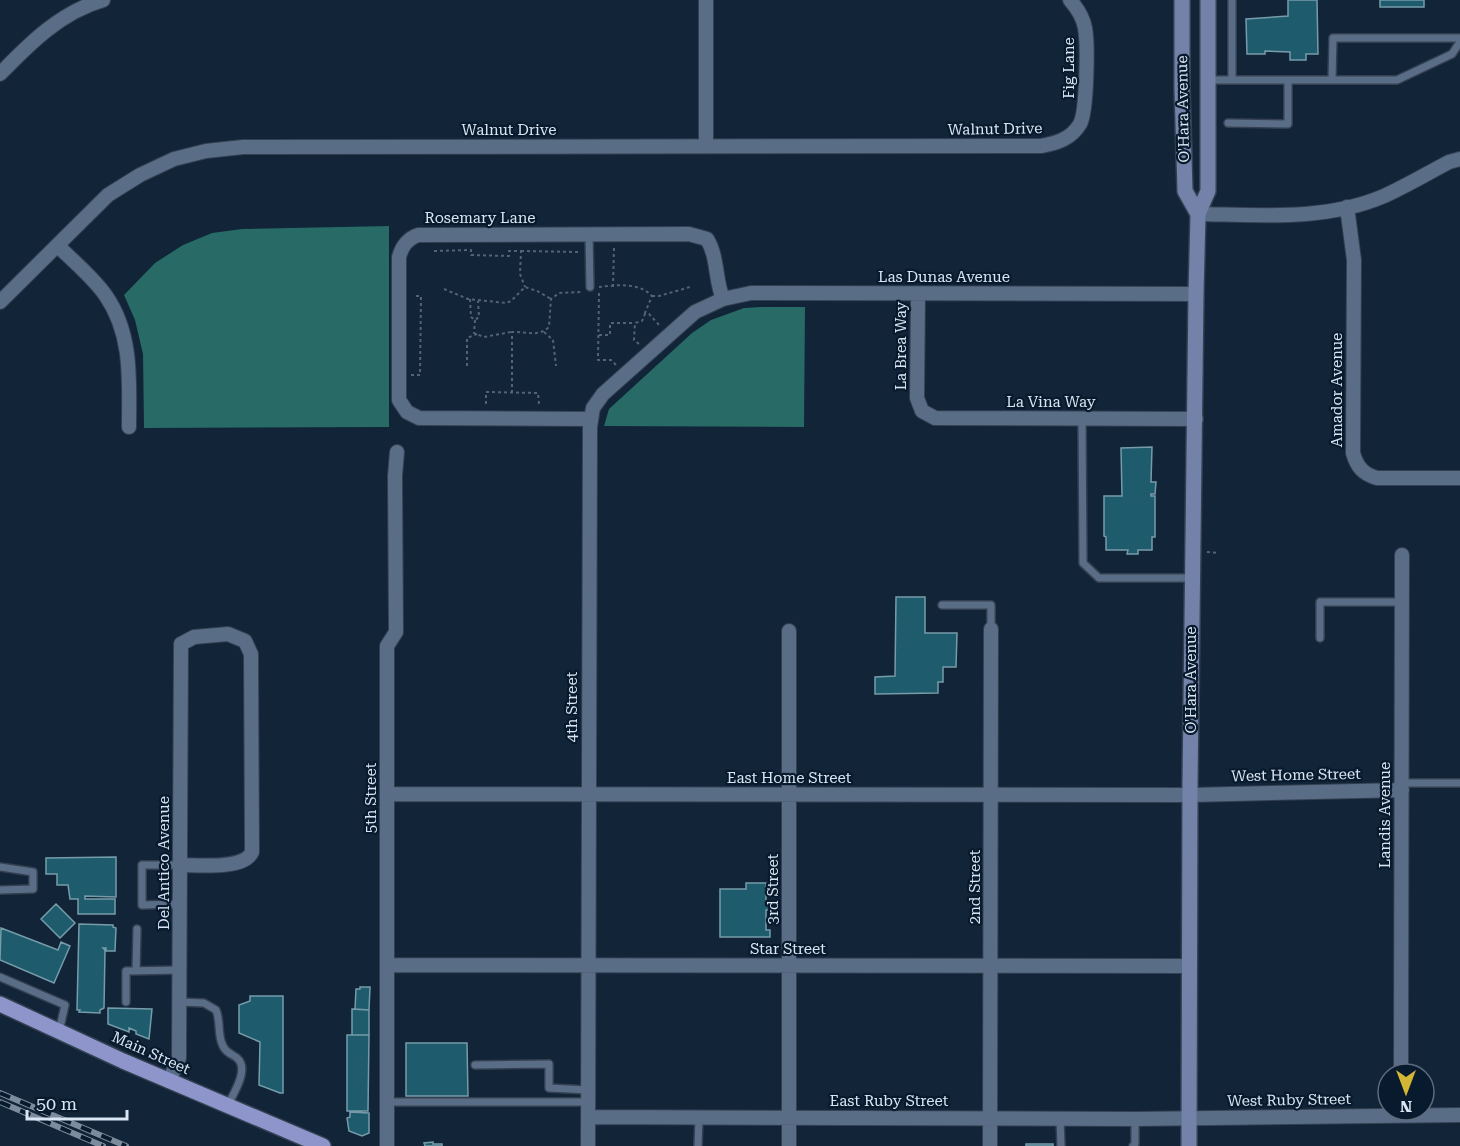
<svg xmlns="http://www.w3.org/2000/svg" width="1460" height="1146" font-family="'Roboto Serif',serif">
<rect width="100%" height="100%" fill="#112438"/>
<path fill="#276a66" d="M389 226V427L144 428 143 354 135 320 124 295 155 263 183 245 212 233 242 229Z
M761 307H805L804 427 604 426 609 409 692 333 711 320 744 308Z"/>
<path fill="#1e5b6d" stroke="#769ca9" stroke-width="1.5" d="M1288 0H1317L1318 54H1306V60H1290V52L1265 51V54H1247L1246 19 1288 16Z
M1380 0H1424V7H1380Z
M1152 447 1151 482H1156L1155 494H1151V496H1155V537H1152V550H1138V554H1127L1128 550H1106V537L1104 536V496H1122L1121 448Z
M896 597H925V633H957L956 667H943V682H938V693L875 694V677L895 676Z
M116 857V897L85 896V899H115V914H78V899H70L68 885H57V874H46V858Z
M746 883H766V901H770V910H766V930H770V937H720V889H746Z
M56 904 75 923 60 938 41 919Z
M79 924 113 925V927L116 928 115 951H106V948H103L105 950 104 1008 100 1010V1013L79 1012 80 1010H77Z
M1 928 58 950 61 942 70 946 54 983 0 960Z
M360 987H370L369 1010 355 1009 356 989H360Z
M250 996H283V1093H280L259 1085 260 1042 239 1033V1005L250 1001Z
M108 1008 152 1009 149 1039 136 1034V1031L129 1028V1032L108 1024Z
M352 1009 369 1010V1035H352Z
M347 1035H369L368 1111H347Z
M406 1043H467L468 1096H406Z
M350 1112 369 1113V1133L362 1136 349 1131 347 1118 350 1117Z
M433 1142V1144H442V1146H425L424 1143Z
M1026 1144H1053V1146H1026Z"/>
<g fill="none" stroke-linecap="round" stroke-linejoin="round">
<g stroke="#344052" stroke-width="10">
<path id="service" d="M1209 80H1397L1452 54 1460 42
M1232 80V0
M1332 80 1333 38H1460
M1228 123 1288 124V80
M589 234 590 287
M1082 419 1083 563 1099 578H1192
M942 605H991V629
M1320 638V602H1402
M1402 783H1460
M0 867 33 872V889L0 890
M180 904 142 905V865H180
M136 971 137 929
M0 977 65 1005 59 1032
M126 1002V971L180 970
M180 1002 204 1003 216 1010C221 1021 217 1035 223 1046 226 1053 232 1054 237 1058 250 1069 233 1094 228 1105
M475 1065 549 1064V1088L588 1090
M387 1102H588
M1060 1119 1061 1146
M698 1146 699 1118
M1133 1146 1135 1144V1119"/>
</g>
<g stroke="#344052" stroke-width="16">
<path id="minor" d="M0 74C30 43 61 12 103 0
M706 146V0
M1347 207 1354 260 1353 453C1357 467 1363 474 1377 478H1460
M1198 214C1260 215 1326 221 1384 196 1406 186 1428 173 1449 162L1460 159
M58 246C74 262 94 278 106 296 133 335 129 382 129 427
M918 294 917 398 922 411 935 418 1196 419
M0 302 108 195 140 175 174 159 206 151 243 147 1041 146C1057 143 1071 139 1080 124 1087 111 1088 44 1085 28 1083 17 1077 8 1070 0
M590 419 419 418 407 412 399 400V257C402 246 407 239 418 235L689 234 707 239C718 257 715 280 723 299
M388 794 1190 795 1402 790
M387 965 1190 966
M1401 1074 1402 555
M169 1081 179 1058 181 644 194 637 228 634 245 641 251 654 252 852C244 870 198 865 180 865
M589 1117 1135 1119 1460 1115
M387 1146V646L396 632 395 476 397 452
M588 1146 590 427 593 408 603 394 695 312 723 299 751 293 1196 294
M789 1146V631
M990 1146 991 629"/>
</g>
<g stroke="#344052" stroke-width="18">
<path id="secondary" d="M1182 0V89L1185 191 1198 214
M1189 1146 1190 784 1196 294 1198 214 1208 191V0"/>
</g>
<g stroke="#344052" stroke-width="18">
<path id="primary" d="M0 1004 123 1061 323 1146"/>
</g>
<path stroke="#536375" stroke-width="2" stroke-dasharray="3 3" stroke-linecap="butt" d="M434 251 471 250V255L509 256V251H521L520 274 525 287
M521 251 579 252
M599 287C616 285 639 282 652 296L645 313 649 314 660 326
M613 287 614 247
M444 289 468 299 506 303 511 301 525 287 537 291 551 299
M599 293 598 360H611L616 365
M652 296H659L690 287
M470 299 471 317 475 320 479 317 478 301
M475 320 474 333 484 337 511 332
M544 332 553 340 556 366
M599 335H610V323H635
M639 344 634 340 635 323 642 321 645 314
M467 366V338L477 334
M411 375H420L421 296H413
M512 393V332C526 331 537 338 549 327L551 299 559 293 581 292
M486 404V392L538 393 539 404
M1207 552 1219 553"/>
<use href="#service" stroke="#596e86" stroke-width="7"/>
<use href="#minor" stroke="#596e86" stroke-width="14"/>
<use href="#secondary" stroke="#7382a8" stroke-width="15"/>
<use href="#primary" stroke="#8d95cb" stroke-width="15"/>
<g stroke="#7d8c9d" stroke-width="6">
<path id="rail" d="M0 1093 126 1146
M0 1102 103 1146"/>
</g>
<use href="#rail" stroke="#081a2e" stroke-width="4" stroke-dasharray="11" stroke-linecap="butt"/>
</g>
<g text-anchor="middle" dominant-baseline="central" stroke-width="4.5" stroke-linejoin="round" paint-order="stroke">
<g font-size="15" fill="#d9e5f3" stroke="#081a2e">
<text transform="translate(1069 68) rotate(-90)">Fig Lane</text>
<text transform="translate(1183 109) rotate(-91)">O'Hara Avenue</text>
<text transform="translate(995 129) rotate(-1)">Walnut Drive</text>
<text x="509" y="130">Walnut Drive</text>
<text x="480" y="218">Rosemary Lane</text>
<text x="944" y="277">Las Dunas Avenue</text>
<text transform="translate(901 346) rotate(-90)">La Brea Way</text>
<text transform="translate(1337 390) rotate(-90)">Amador Avenue</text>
<text x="1051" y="402">La Vina Way</text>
<text transform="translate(1191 680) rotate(-90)">O'Hara Avenue</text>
<text transform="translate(572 707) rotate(-90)">4th Street</text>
<text transform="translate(1296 775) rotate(-1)">West Home Street</text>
<text x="789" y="778">East Home Street</text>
<text transform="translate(371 798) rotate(-90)">5th Street</text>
<text transform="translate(1385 815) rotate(-90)">Landis Avenue</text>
<text transform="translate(164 863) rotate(-90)">Del Antico Avenue</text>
<text transform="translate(975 887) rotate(-90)">2nd Street</text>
<text transform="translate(773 889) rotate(-90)">3rd Street</text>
<text x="788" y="949">Star Street</text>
<text transform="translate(151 1053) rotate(24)">Main Street</text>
<text transform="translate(1289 1100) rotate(-1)">West Ruby Street</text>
<text x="889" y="1101">East Ruby Street</text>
</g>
</g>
<g transform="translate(1406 1092) rotate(180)"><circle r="28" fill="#081a2e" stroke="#5c6b7d" stroke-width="1.5"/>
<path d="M0-4.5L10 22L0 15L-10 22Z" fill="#d4b635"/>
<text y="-9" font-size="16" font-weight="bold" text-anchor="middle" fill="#d9e5f3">N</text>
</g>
<path d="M27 1110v9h100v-9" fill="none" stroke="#d9e5f3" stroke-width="3"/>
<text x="36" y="1110" font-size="18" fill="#d9e5f3" stroke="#081a2e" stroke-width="4.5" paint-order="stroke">50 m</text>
</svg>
